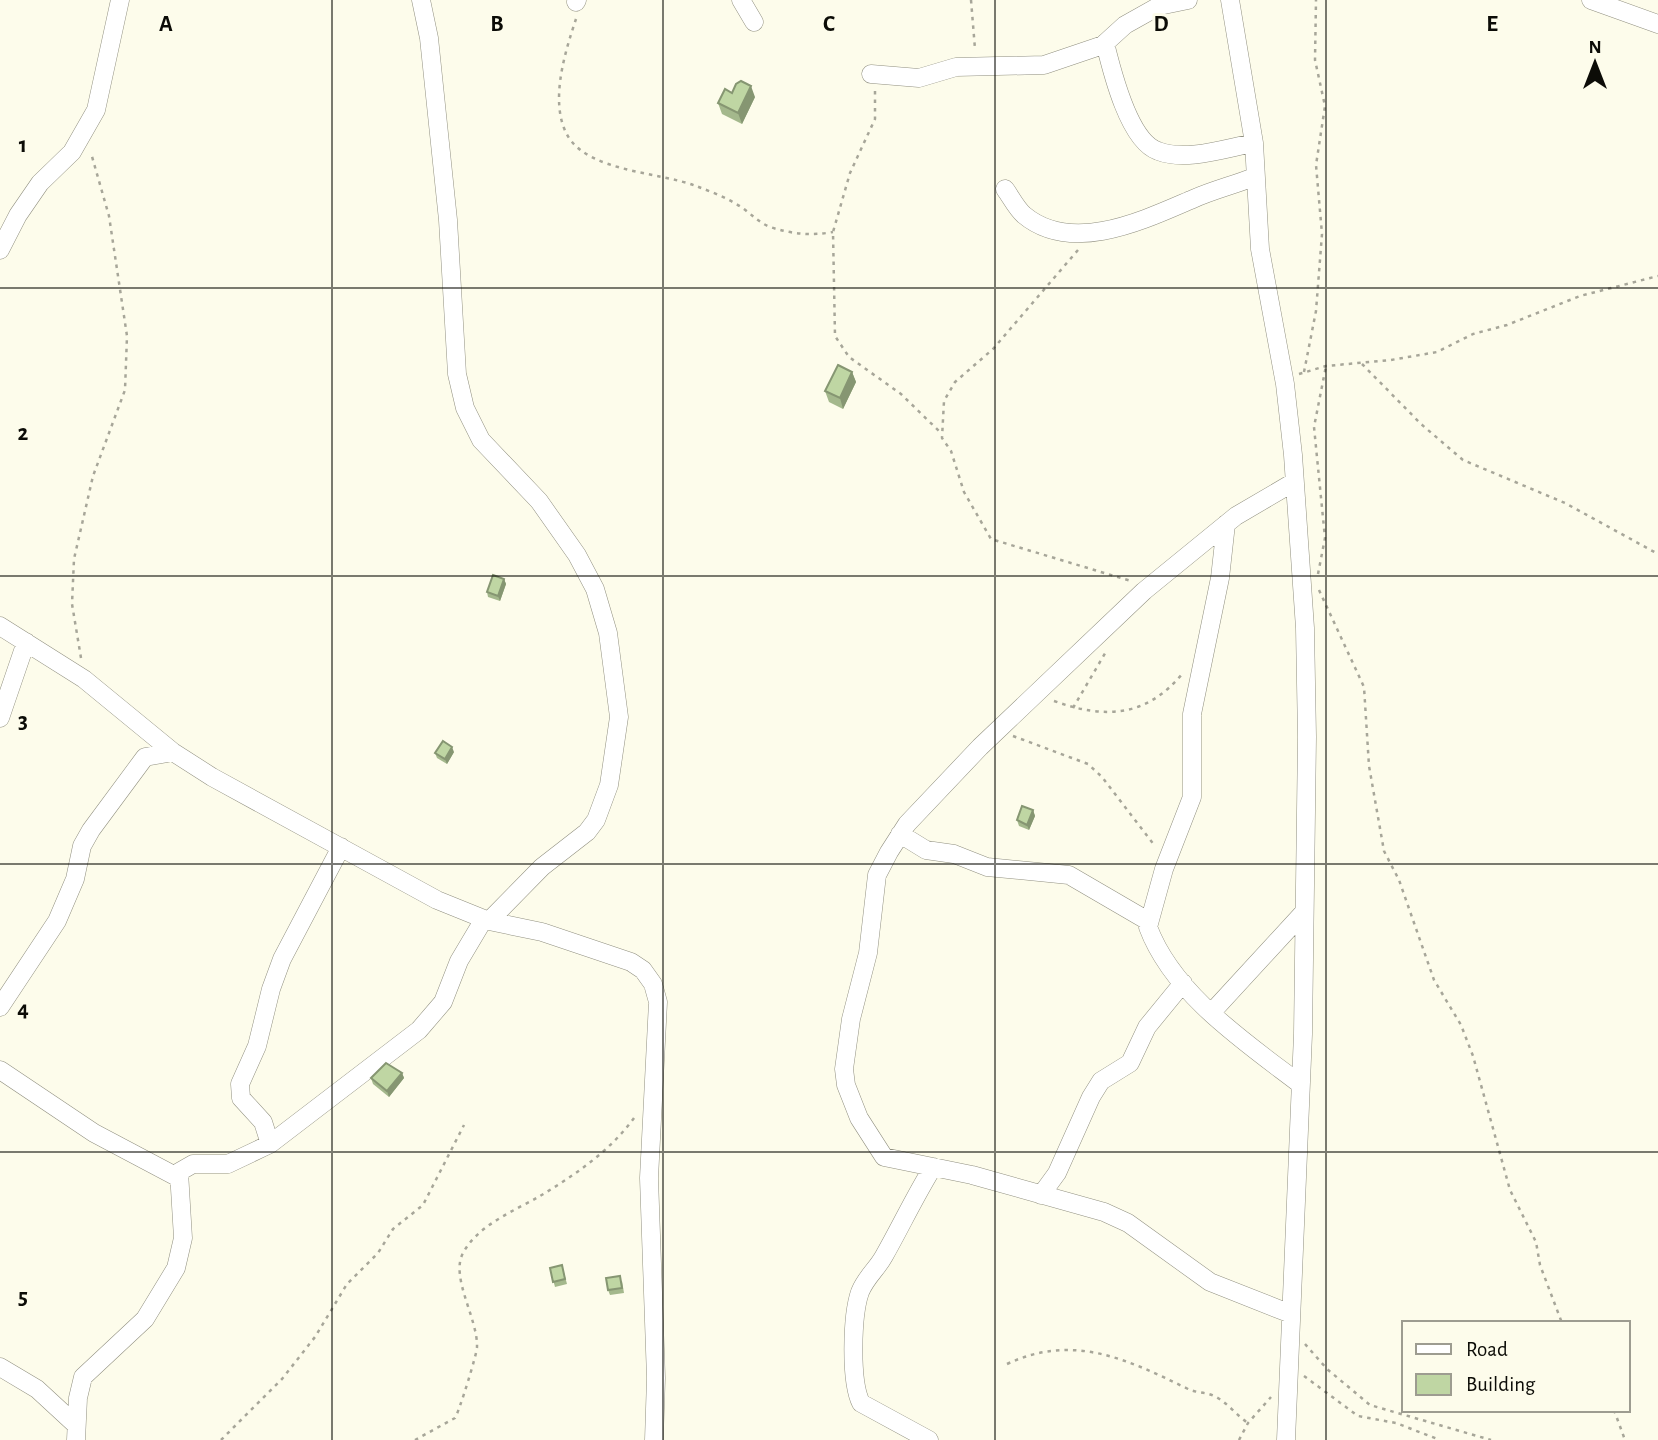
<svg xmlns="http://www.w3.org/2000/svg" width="1658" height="1440" font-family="'Alegreya Sans',sans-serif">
<rect width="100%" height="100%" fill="#fdfceb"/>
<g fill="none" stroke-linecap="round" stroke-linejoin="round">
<g stroke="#919081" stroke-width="19">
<path id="minor" d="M421 0 429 38 448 220 457 374 465 408 481 440 539 501 577 555 595 589 608 633 619 717 609 785 596 820 587 832 542 867 489 921
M741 0 754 22
M1230 0 1254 143 1260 249 1285 384 1293 455 1305 628 1307 737 1303 1034 1286 1440
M1591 0 1658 24
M576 2 577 0
M1105 43C1112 72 1129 141 1158 151 1186 162 1226 148 1254 143
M871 74 919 78 956 67 1044 65 1103 45 1125 25 1159 6 1188 0
M1005 189C1011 197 1016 208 1024 215 1072 255 1144 220 1193 199 1213 190 1234 185 1254 177
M0 250 18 215 40 183 72 152 96 110 120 0
M1226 524 1220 578 1192 714V797L1164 869 1148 927C1173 994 1245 1042 1300 1084
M0 626 84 679 173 752 212 777 437 900 489 921 542 932 631 962 643 970 653 984 658 1002 649 1178 656 1378 654 1440
M0 718 26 642
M900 834 926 850 954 854 987 867 1069 875 1148 921
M0 1007 57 921 75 879 82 846 91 830 145 757 173 752
M1212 1012 1304 912
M0 1070 94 1133 179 1178
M270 1144 263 1122 241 1098 240 1084 257 1046 271 989 282 959 341 847
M1041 1195 1057 1173 1091 1097 1101 1081 1130 1063 1147 1027 1183 983
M1291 1314 1210 1282 1128 1223 1104 1212 972 1175 884 1157 859 1118 846 1085 844 1069 851 1019 868 953 877 875 889 852 907 824 980 747 1144 591 1236 516 1294 482
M0 1367 37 1389 76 1425
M76 1440 78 1398 83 1377 145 1319 176 1268 183 1238 179 1172 193 1164H228L270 1144 419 1030 443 1002 459 961 484 919
M929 1440 861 1403C850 1381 852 1315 860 1292 866 1277 877 1269 884 1256 901 1226 915 1196 933 1167"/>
</g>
<path stroke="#a7a699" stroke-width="2.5" stroke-dasharray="3.5 5" stroke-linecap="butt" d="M971 0 975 49
M576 19C565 52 548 105 569 138 592 172 659 172 696 186 712 192 730 199 744 209 753 216 760 223 770 227 792 234 811 236 833 232
M875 91V119L850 173 833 232 835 336 849 357 901 394 941 433
M1078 250 993 349 955 382 944 401 942 438 951 451 964 492 991 539 1131 581
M1362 364 1421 424 1463 460 1565 503 1658 554
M1304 372 1316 311 1322 234 1316 165 1325 106 1315 60 1316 0
M1299 374 1326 366 1391 360 1437 352 1473 334 1507 325 1580 296 1658 276
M1318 574 1325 538 1314 427 1326 366
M1319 590 1364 687 1369 766 1384 851 1399 880 1434 980 1461 1025 1473 1056 1510 1190 1536 1242 1540 1265 1562 1323
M81 658 72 604 74 559 93 476 125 390 127 336 109 216 91 153
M1054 701C1104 719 1146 718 1183 673
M1073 708 1107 650
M1013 736 1088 764 1102 777 1155 846
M1305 1344 1327 1369 1370 1405 1491 1440
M1007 1364C1073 1333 1127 1359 1188 1389 1196 1393 1206 1392 1214 1396 1226 1401 1237 1416 1248 1423
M1304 1376 1358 1416 1396 1423 1440 1440
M1614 1410 1625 1440
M221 1440 282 1379 315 1337 347 1284 378 1253 393 1229 423 1205 464 1125
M415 1440 455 1418C459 1412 477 1354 477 1347 478 1319 450 1277 463 1253 478 1225 514 1211 540 1196 575 1175 610 1151 634 1118
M1239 1440 1248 1423 1271 1397"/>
<use href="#minor" stroke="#fff" stroke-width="18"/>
</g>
<path fill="#a4b88c" d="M732 93 755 97 742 124 722 114 718 103Z
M852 372 856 382 843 409 829 402 825 391Z
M504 579 506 584 500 601 488 597 487 592Z
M454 752 447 764 437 758 435 753Z
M1033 810 1035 816 1029 830 1019 826 1017 820Z
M402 1073 404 1078 389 1097 373 1084 371 1078Z
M562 1265 567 1284 555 1287 550 1268Z
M622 1281 624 1293 610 1295 608 1290Z"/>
<path fill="#869672" d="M751 86 755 97 742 124 738 113Z
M852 372 856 382 843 409 840 398Z
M504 579 506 584 500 601 498 596Z
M452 747 454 752 447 764 445 759Z
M1033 810 1035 816 1029 830 1027 825Z
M402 1073 404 1078 389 1097 387 1091Z"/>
<path fill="#bfd6a3" stroke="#869672" stroke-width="2" d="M741 81 751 86 738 113 718 103 725 89 732 93 736 84Z
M838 365 852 372 840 398 825 391Z
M493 575 504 579 498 596 487 592Z
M443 741 452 747 445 759 435 753Z
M1022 806 1033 810 1027 825 1017 820Z
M386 1063 402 1073 387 1091 371 1078Z
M562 1265 565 1279 553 1282 550 1268Z
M620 1276 622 1288 608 1290 606 1278Z"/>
<path fill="none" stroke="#0c0c07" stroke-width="2" stroke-opacity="0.55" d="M332 0V1440M663 0V1440M995 0V1440M1326 0V1440M0 288H1658M0 576H1658M0 864H1658M0 1152H1658"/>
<g font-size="23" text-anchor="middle" font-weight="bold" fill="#0c0c07" stroke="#fdfceb" stroke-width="6" stroke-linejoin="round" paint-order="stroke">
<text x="166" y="31">A</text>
<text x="497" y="31">B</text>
<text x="829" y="31">C</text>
<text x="1161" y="31">D</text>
<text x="1492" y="31">E</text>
<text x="23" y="152">1</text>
<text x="23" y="440">2</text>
<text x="23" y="728">3</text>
<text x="23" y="1016">4</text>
<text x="23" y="1304">5</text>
</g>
<rect x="1402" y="1321" width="228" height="91" fill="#fdfceb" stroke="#9d9c90" stroke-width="2"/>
<rect x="1416" y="1344" width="35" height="10" fill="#ffffff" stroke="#9d9c90" stroke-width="2"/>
<text x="1466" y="1356" font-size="21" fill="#0c0c07">Road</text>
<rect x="1416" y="1374" width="35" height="21" fill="#bfd6a3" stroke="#9d9c90" stroke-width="2"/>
<text x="1466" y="1391" font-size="21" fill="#0c0c07">Building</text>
<g transform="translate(1595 63)" stroke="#fdfceb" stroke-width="5" paint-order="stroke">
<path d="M0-5L12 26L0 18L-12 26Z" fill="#0c0c07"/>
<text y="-10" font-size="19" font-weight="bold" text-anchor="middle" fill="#0c0c07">N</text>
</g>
</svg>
